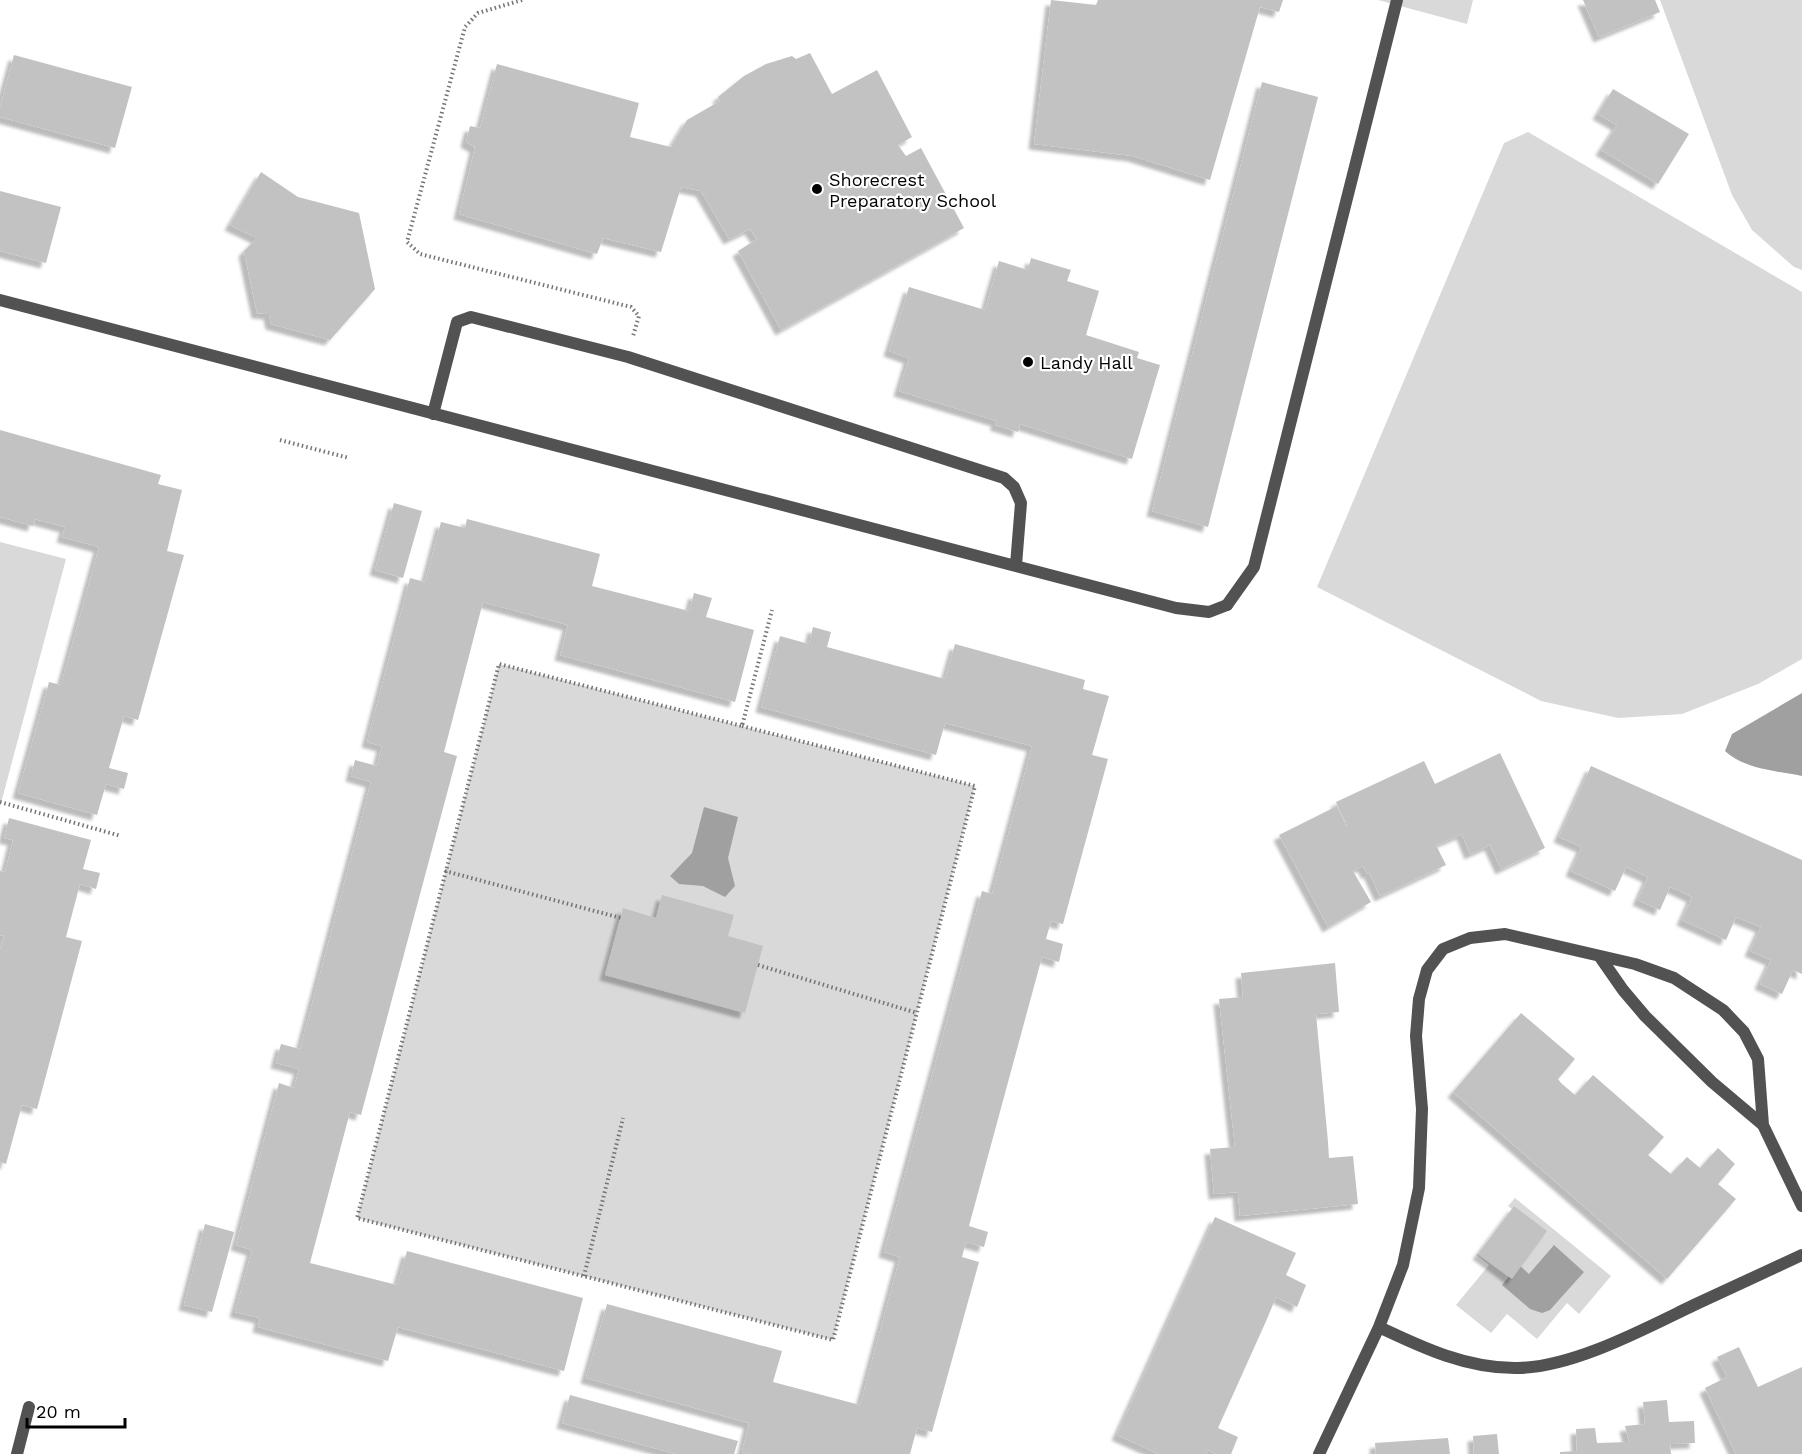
<svg xmlns="http://www.w3.org/2000/svg" width="1802" height="1454" font-family="'Work Sans',sans-serif">
<defs>
<filter id="shadow"><feDropShadow dx="-5.5" dy="5.5" stdDeviation="1.5" flood-color="#0004"/></filter>
</defs>
<rect width="100%" height="100%" fill="#fff"/>
<path fill="#d9d9d9" d="M1378 0H1473L1467 24Z
M1660 0H1802V270L1794 267 1752 230 1732 195Z
M1528 132 1802 292V659L1758 684 1682 714 1618 718 1541 701 1317 587 1504 143Z
M0 542 66 559 0 807Z
M499 664 975 786 833 1340 357 1218Z
M1515 1198 1611 1276 1579 1314 1567 1303 1537 1339 1507 1314 1491 1333 1456 1305 1489 1265 1477 1255 1513 1210 1508 1206Z"/>
<path fill="#a0a0a0" d="M1802 693V776C1777 771 1744 769 1725 751L1732 734Z
M704 807 738 817 728 858 735 886 725 897 703 886 679 884 670 876 692 853Z
M1554 1245 1584 1272 1550 1310 1542 1313 1530 1309 1502 1285 1519 1265 1529 1274Z"/>
<path fill="#c2c2c2" filter="url(#shadow)" d="M1051 0 1096 5 1098 0H1283L1279 12 1260 7 1210 180 1133 156 1034 144Z
M1583 0H1655L1660 12 1599 37Z
M810 53 832 94 877 70 912 137 898 145 906 156 921 148 964 228 781 330 738 251 757 239 750 229 729 239 701 191 681 187 661 252 603 238 597 254 459 214 475 147 466 142 470 126 480 128 497 64 639 103 630 137 671 147 687 120 720 101 718 97 744 76 766 64 792 56 796 59Z
M14 55 132 87 115 148 0 117V107Z
M1262 82 1318 97 1208 527 1152 511Z
M1613 89 1689 134 1658 184 1601 150 1617 125 1598 114Z
M261 172 298 197 359 213 375 289 330 340 271 324 269 314 257 313 244 251 257 238 230 225Z
M0 191 61 207 46 263 0 251Z
M1031 258 1071 270 1067 281 1099 291 1086 335 1139 352 1137 358 1160 365 1132 459 1020 424 1018 432 995 425 997 421 899 391 909 358 889 351 909 287 985 310 999 261 1028 270Z
M0 430 161 475 158 484 182 490 167 551 184 555 138 720 124 716 109 768 128 773 124 789 106 784 97 815 18 793 49 682 61 685 99 547 62 537 65 527 35 519 33 526 0 517Z
M394 503 422 511 403 578 375 570Z
M467 519 600 554 592 586 689 611 694 593 712 598 706 617 754 630 735 702 560 655 568 625 483 602 444 752 457 756 361 1115 350 1112 310 1263 397 1285 407 1251 583 1298 564 1371 398 1327 388 1361 258 1327 260 1318 235 1312 252 1250 236 1245 279 1083 294 1088 299 1069 276 1063 281 1044 300 1049 371 782 351 776 355 760 377 766 382 746 367 742 410 578 425 582 441 522 465 528Z
M813 627 831 632 827 647 945 679 955 644 1085 680 1083 689 1109 696 1092 755 1108 759 1063 924 1051 921 1046 939 1063 944 1059 962 1042 957 969 1226 988 1232 984 1247 966 1242 962 1257 979 1262 932 1432 917 1428 910 1454H748L742 1452 749 1423 586 1378 607 1304 782 1351 773 1382 860 1405 900 1257 884 1252 982 891 992 894 1032 746 945 723 936 755 761 707 780 636 809 644Z
M1500 753 1545 848 1501 869 1490 845 1470 854 1462 834 1436 845 1446 865 1380 896 1369 872 1367 874 1363 866 1353 871 1371 902 1328 927 1279 835 1337 806 1346 826 1347 825 1336 802 1424 761 1435 784Z
M1591 766 1802 860V974L1793 970 1782 994 1760 984 1771 960 1750 951 1761 927 1736 917 1726 940 1682 920 1692 897 1678 890 1670 887 1660 910 1638 900 1648 877 1626 867 1615 891 1571 871 1582 847 1559 837Z
M9 818 91 840 83 869 100 873 96 889 80 884 66 937 82 941 37 1109 22 1105 6 1164 0 1162V949L4 936 0 935V871L5 872 13 840 4 838Z
M662 895 734 915 728 936 763 946 745 1013 605 975 623 908 656 918Z
M1335 963 1339 1012 1316 1014 1328 1142 1329 1158 1353 1156 1358 1204 1240 1216 1238 1192 1214 1194 1210 1149 1235 1147 1219 999 1243 997 1241 973Z
M1521 1013 1575 1059 1558 1079 1561 1083 1575 1095 1593 1075 1664 1137 1648 1155 1671 1174 1687 1157 1700 1168 1718 1148 1735 1164 1718 1184 1736 1199 1667 1279 1453 1092Z
M1514 1206 1547 1231 1512 1279 1478 1254Z
M1215 1217 1296 1253 1286 1275 1306 1285 1297 1307 1276 1297 1267 1319 1218 1428 1238 1437 1231 1454H1217L1208 1450 1206 1454H1159L1117 1435Z
M205 1224 234 1232 212 1312 184 1305Z
M1739 1347 1758 1387 1802 1367V1454H1736L1705 1388 1727 1377 1717 1357Z
M570 1395 738 1441 734 1454H676L562 1423Z
M1667 1400 1669 1422 1694 1421 1695 1443 1670 1444 1671 1454H1560V1452L1577 1451 1576 1429 1595 1428 1597 1443 1629 1442 1625 1426 1645 1424 1643 1402Z
M1497 1434 1499 1454H1474L1473 1436Z
M1448 1438 1450 1454H1376L1375 1443Z"/>
<g fill="none" stroke-linecap="round" stroke-linejoin="round">
<path stroke="#747474" stroke-width="4" stroke-dasharray="1.5 3" stroke-linecap="butt" d="M522 0 478 13 465 27 407 242 420 254 631 307 639 316 633 336
M280 440 349 458
M742 726 975 786 833 1340 357 1218 499 664 742 726 772 610
M0 802 121 836
M445 871 621 918
M758 965 917 1013
M584 1276 623 1118"/>
<path stroke="#525252" stroke-width="12" d="M0 300 1176 608 1209 612 1227 605
M433 414 457 322 471 317 628 357 1004 478 1014 487 1021 503 1016 565
M17 1454 29 1407"/>
<path stroke="#525252" stroke-width="12" d="M1227 605 1254 567 1397 0
M1600 957 1623 990 1645 1016 1712 1082 1763 1125
M1379 1327C1423 1348 1468 1369 1518 1368 1574 1367 1644 1329 1694 1305 1730 1288 1766 1272 1802 1255
M1319 1454 1379 1327 1403 1265 1419 1188 1422 1109 1416 1036 1419 999 1427 970 1443 949 1470 938 1505 934 1635 964 1674 978 1723 1010 1744 1032 1758 1059 1763 1125 1802 1206"/>
</g>
<g fill="#000" stroke="#fff" stroke-width="2">
<circle cx="817" cy="189" r="6"/>
<circle cx="1028" cy="362" r="6"/>
</g>
<g text-anchor="middle" dominant-baseline="central" stroke-width="4.5" stroke-linejoin="round" paint-order="stroke">
<g font-size="18" fill="#000" stroke="#fff" text-anchor="start">
<text x="829" y="179">Shorecrest<tspan x="829" dy="21">Preparatory School</tspan></text>
<text x="1040" y="362">Landy Hall</text>
</g>
</g>
<path d="M27 1418v9h98v-9" fill="none" stroke="#000000" stroke-width="3"/>
<text x="36" y="1418" font-size="18" fill="#000000" stroke="#ffffff" stroke-width="4.5" paint-order="stroke">20 m</text>
</svg>
